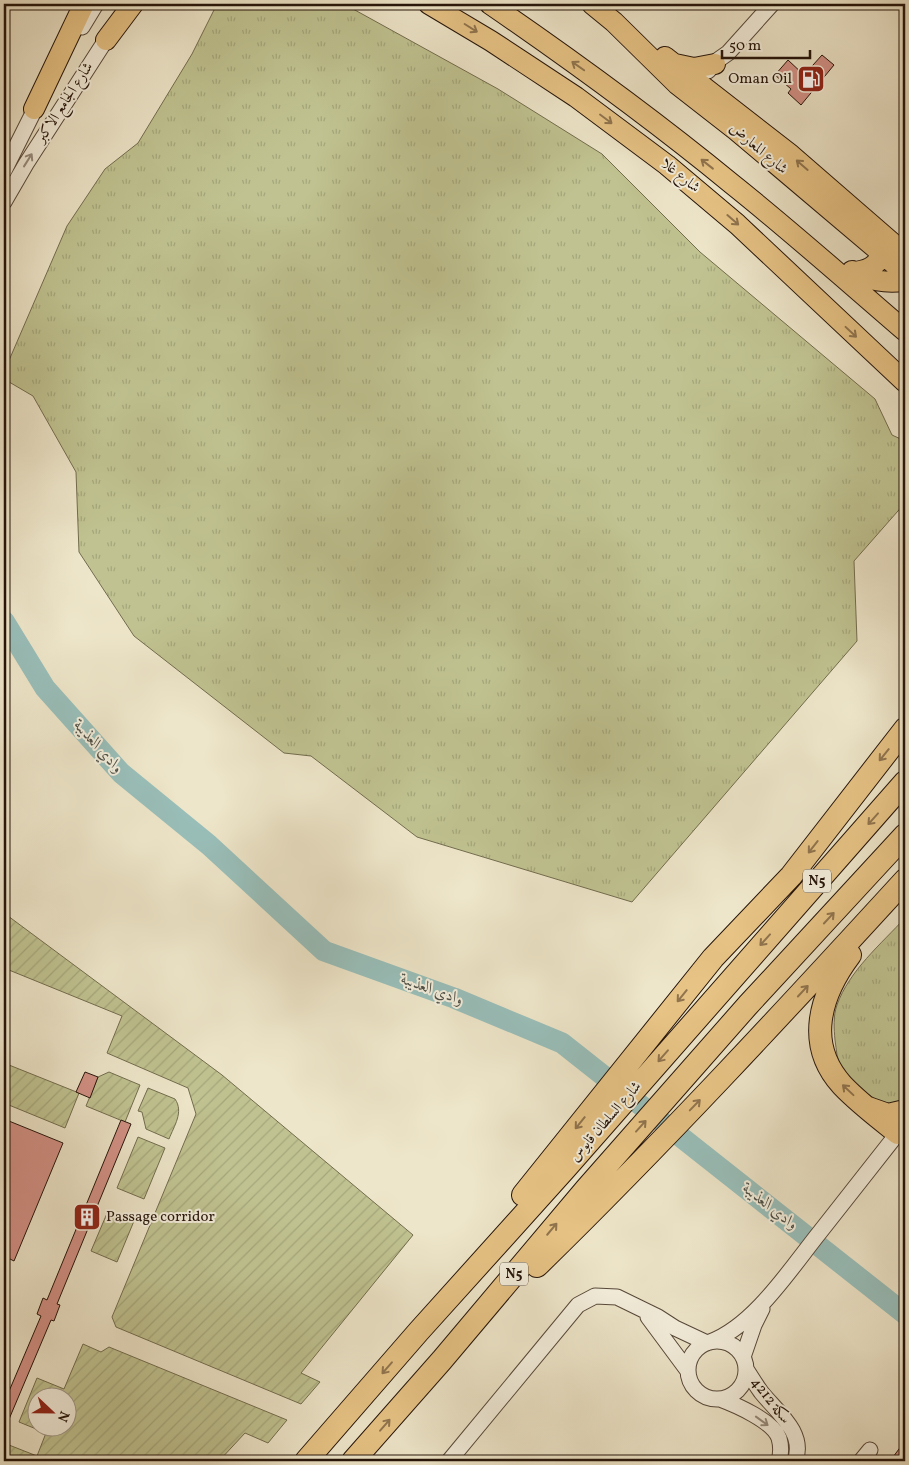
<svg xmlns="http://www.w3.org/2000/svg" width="909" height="1465" font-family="Vollkorn,Amiri,serif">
<defs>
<pattern id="grass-tufts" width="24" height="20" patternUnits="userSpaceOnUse" patternTransform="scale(1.25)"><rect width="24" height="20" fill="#c0c391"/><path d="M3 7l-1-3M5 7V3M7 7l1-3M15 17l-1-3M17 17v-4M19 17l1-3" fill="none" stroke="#a5a77c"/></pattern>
<pattern id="garden-furrows" width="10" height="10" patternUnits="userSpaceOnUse" patternTransform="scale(1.25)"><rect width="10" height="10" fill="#c0c391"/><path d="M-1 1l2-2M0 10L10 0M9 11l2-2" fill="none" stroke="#a5a77c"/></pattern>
</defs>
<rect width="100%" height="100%" fill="#eee6ca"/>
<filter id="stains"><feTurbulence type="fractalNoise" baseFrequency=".004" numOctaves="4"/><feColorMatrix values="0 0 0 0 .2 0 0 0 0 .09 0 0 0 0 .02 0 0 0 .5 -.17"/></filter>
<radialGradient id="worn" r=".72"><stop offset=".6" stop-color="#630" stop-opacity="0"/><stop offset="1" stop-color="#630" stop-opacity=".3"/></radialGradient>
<path fill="url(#grass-tufts)" stroke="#726c4e" d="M217 4H344L498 89 602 154 700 252 875 399 892 435 905 441V503L854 561 857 641 632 902 417 837 311 756 284 753 134 636 79 552 76 472 33 396 4 379V372L67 226 105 169 138 143 192 54Z
M905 918V1099L896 1104 887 1106C868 1095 842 1079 837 1055 836 1050 836 1045 835 1040 834 1029 833 1016 837 1005 849 971 881 944 905 918Z"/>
<path fill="url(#garden-furrows)" stroke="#726c4e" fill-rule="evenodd" d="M4 913 222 1075 413 1235 301 1373 320 1382 301 1404 116 1327 112 1317 196 1114 188 1088 107 1053 122 1016 4 968Z
M4 1063 79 1093 65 1128 4 1103Z
M109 1072 140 1085 125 1122 86 1106 98 1077Z
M148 1088 175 1099C184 1112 174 1126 169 1139L146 1129 142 1112 138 1111Z
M138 1137 165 1148 144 1199 117 1188Z
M108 1211 134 1221 117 1262 91 1251Z
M83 1344 101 1352 109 1347 287 1420 268 1443 245 1433 219 1461H4L9 1445 37 1456 46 1433 19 1422 37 1378 64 1389ZM38 1398H68V1428H38Z"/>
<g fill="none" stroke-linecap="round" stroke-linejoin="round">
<path stroke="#99bfba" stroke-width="21" d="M4 621 45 688 121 773 209 845 324 951 454 998 562 1043 905 1314"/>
</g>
<path fill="#d39186" stroke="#25140a" d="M822 55 834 65 801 105 788 93 791 89 775 75 788 60 804 75Z
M85 1072 98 1077 90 1098 76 1092Z
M4 1119 63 1143 14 1261 4 1256Z
M121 1120 131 1124 57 1304 60 1305 54 1321 51 1320 4 1431V1403L41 1316 37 1314 43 1298 47 1300Z
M905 1441V1461H890Z"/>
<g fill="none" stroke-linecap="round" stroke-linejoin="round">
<g stroke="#57483a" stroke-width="17">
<path id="minor" d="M82 27 96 4
M708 71 718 60 728 53 772 4
M4 171 39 101
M4 202 26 164 111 32
M648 1317 688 1371
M688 1370a29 29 0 1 1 58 0a29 29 0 1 1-58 0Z
M710 1342C754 1326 791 1268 820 1232 848 1196 877 1160 905 1124
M743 1357 754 1325 762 1309
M746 1369C751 1377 756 1385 761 1392 777 1412 806 1433 795 1461
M720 1399C736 1405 773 1421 779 1438 781 1445 781 1454 779 1461
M449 1461 578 1305 595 1296 617 1297 658 1317 675 1328 707 1343
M861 1461 870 1450"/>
</g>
<g stroke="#25140a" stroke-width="22">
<path id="major" d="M429 4 491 41 576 97 667 165 737 224 905 382
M490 4C573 61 654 120 732 184 791 231 848 282 905 331
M592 4 614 22 677 84 736 130 905 273
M106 40 133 4
M665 57 791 155 905 254
M675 64 694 68 715 64
M34 109 84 4
M852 271C872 281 883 283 905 281
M853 272C867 271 876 267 882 254L876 243"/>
</g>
<g stroke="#25140a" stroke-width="24">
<path id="highway" d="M850 955C820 995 805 1044 842 1085 859 1103 879 1118 898 1133
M868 1108 888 1115 905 1111
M523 1195 713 958 791 876 905 729
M537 1266C664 1142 785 1011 905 880
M306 1461 419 1331 565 1169 905 782
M353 1461 442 1360 586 1189 748 1005 905 835"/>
</g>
<use href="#minor" stroke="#f4efdd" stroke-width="15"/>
<use href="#major" stroke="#e7c385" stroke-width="20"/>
<use href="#highway" stroke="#e7c385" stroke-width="22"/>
</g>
<defs><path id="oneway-shaft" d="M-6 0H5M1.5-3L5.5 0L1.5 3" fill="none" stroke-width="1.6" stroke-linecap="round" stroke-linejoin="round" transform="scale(1.25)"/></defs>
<g stroke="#90744e">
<use href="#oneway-shaft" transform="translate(471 28) rotate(32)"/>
<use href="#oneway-shaft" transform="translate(578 66) rotate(-145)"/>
<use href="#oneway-shaft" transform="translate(606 119) rotate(37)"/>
<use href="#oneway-shaft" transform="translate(707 164) rotate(-142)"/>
<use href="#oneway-shaft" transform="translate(802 165) rotate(-139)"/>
<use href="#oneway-shaft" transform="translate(733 220) rotate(41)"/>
<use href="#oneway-shaft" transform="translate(851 332) rotate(43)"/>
<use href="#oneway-shaft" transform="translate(884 755) rotate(129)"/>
<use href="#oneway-shaft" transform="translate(873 819) rotate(132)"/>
<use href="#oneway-shaft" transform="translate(813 847) rotate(128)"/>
<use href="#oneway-shaft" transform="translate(829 918) rotate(-47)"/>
<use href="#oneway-shaft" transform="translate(765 940) rotate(132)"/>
<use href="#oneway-shaft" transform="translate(803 991) rotate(-47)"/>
<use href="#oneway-shaft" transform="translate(682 996) rotate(129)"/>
<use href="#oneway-shaft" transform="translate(663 1056) rotate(131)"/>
<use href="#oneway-shaft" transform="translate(848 1090) rotate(-137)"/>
<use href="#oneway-shaft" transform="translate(695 1105) rotate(-46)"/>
<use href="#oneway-shaft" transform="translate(580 1123) rotate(129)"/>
<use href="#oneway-shaft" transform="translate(641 1126) rotate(-48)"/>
<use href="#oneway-shaft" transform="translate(552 1229) rotate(-50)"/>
<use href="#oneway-shaft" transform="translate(387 1368) rotate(131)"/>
<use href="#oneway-shaft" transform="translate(385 1425) rotate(-49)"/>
</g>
<g stroke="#978c7e">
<use href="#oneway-shaft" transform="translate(28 160) rotate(-58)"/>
<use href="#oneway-shaft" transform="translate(762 1421) rotate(36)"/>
</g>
<defs>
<g id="fuel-square" transform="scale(1.4375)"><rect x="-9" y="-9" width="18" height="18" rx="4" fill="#8f2418" stroke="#f4efdd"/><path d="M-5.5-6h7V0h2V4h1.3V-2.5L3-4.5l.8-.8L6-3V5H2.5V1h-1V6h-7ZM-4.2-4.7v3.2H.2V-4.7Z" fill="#fff"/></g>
<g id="building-square" transform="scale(1.4375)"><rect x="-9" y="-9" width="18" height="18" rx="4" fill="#8f2418" stroke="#f4efdd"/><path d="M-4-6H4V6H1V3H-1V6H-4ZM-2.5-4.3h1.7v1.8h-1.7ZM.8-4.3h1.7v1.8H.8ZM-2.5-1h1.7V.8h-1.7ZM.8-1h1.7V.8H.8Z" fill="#fff"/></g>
</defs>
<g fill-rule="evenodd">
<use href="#fuel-square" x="811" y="79"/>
<use href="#building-square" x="87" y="1217"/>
</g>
<g text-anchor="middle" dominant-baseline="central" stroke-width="4" stroke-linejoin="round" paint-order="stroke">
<g fill="#f4efdd" stroke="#635649" stroke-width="1">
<rect x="803" y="869.5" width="28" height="23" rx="4"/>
<rect x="500" y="1262.5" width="28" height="23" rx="4"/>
</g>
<g font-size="14" font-weight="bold" fill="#25140a">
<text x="817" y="881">N5</text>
<text x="514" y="1274">N5</text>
</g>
<g font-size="15" fill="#25140a" stroke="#f4efdd" text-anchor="end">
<text x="792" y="79">Oman Oil</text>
<text x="106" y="1217" text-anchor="start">Passage corridor</text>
</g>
<g font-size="15" fill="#25140a" stroke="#f4efdd">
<text transform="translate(65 103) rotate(-57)">شارع الجامع الاكبر</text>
<text transform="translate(758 149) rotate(40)">شارع المعارض</text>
<text transform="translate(680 176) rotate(39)">شارع غلا</text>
<text transform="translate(606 1122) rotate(-49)">شارع السلطان قابوس</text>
<text transform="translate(770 1401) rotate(52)">سكة 4212</text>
</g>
<g font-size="16" font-style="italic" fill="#4e5048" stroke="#f4efdd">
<text transform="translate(98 747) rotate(48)">وادي العذيبة</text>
<text transform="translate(432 990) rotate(20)">وادي العذيبة</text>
<text transform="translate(770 1207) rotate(38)">وادي العذيبة</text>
</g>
</g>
<rect width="909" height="1465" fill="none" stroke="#eee6ca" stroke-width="20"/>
<rect x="5" y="5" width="899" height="1455" fill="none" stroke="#25140a" stroke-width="2.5"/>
<rect x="10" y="10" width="889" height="1445" fill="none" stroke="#25140a"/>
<g transform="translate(52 1412) rotate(112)"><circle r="24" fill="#f4efdd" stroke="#a19789"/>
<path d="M0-4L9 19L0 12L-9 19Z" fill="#8f2418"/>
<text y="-8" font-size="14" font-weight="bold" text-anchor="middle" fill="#25140a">N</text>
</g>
<path d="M722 50v8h88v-8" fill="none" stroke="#25140a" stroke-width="2.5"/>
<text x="729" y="50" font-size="15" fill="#25140a" stroke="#f4efdd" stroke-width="4" paint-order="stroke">50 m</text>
<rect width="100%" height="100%" filter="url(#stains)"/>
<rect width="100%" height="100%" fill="url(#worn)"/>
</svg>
